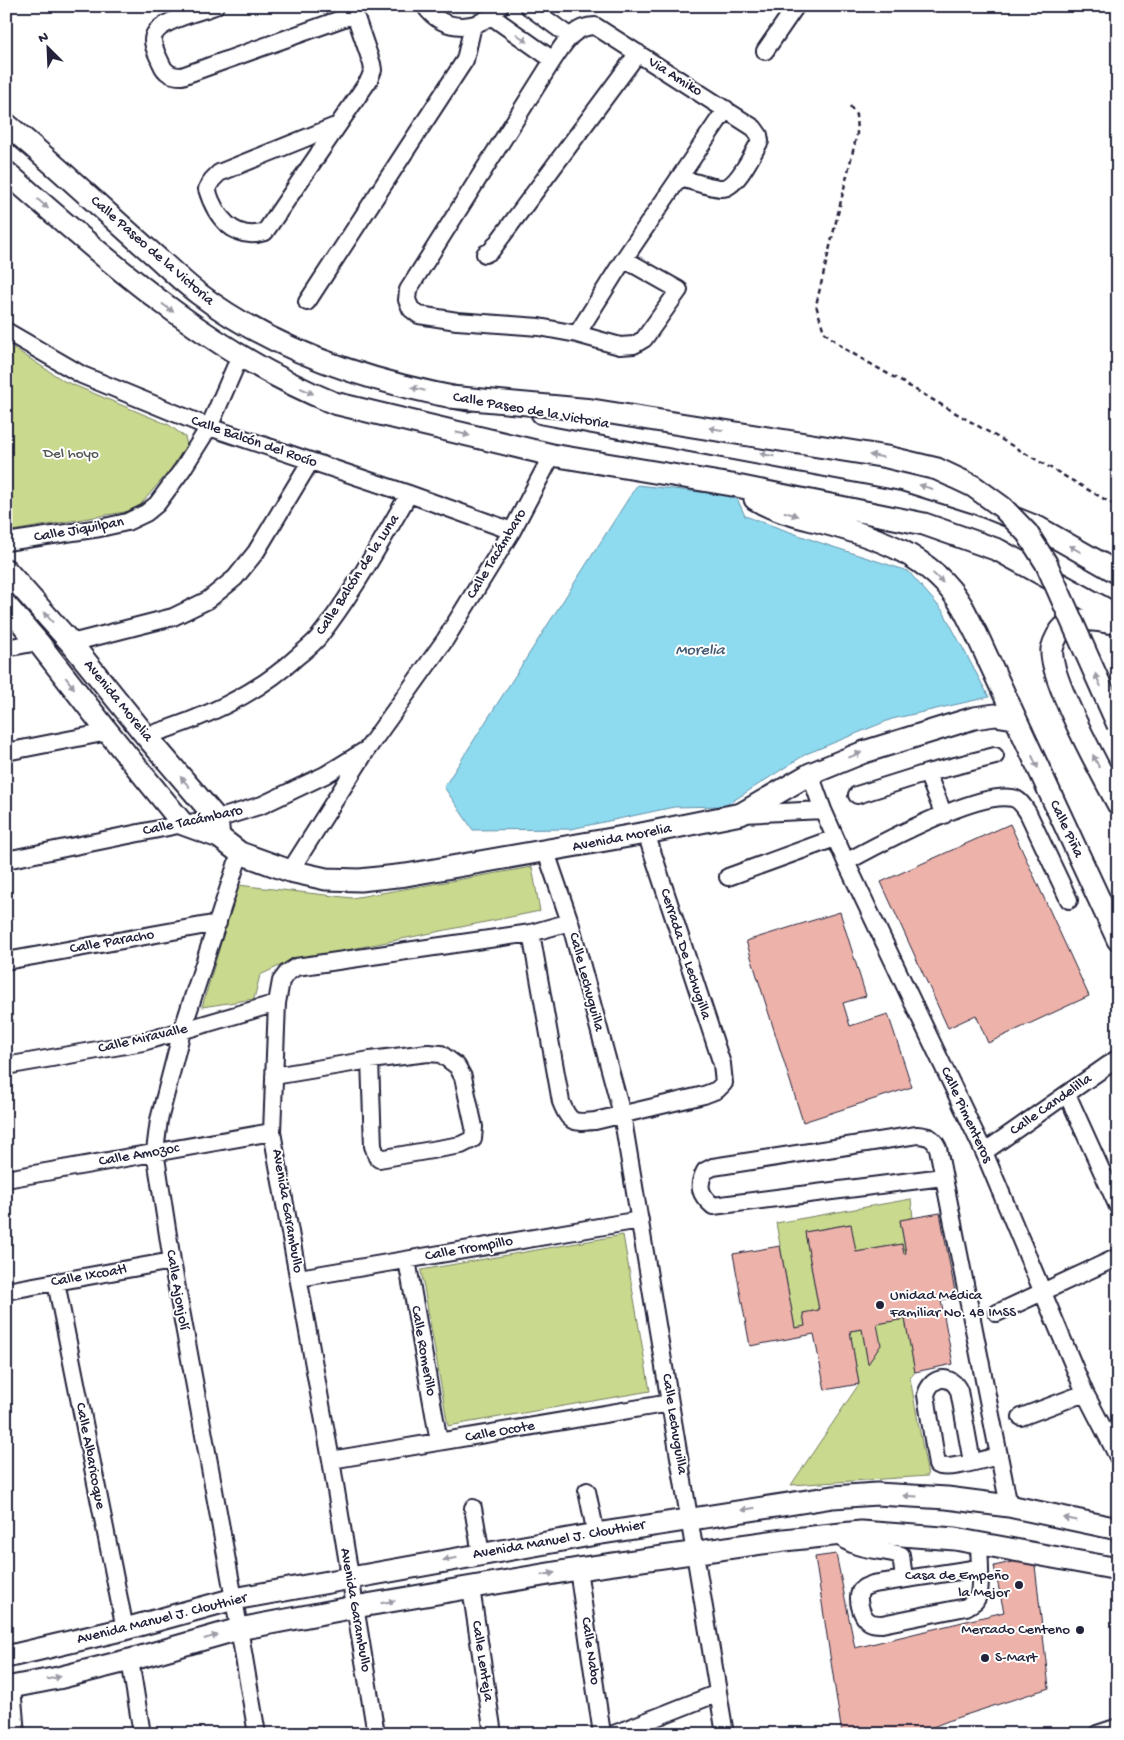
<svg xmlns="http://www.w3.org/2000/svg" width="1124" height="1740" font-family="'Gochi Hand',sans-serif">
<rect width="100%" height="100%" fill="#fff"/>
<filter id="ink" filterUnits="userSpaceOnUse"><feTurbulence type="fractalNoise" baseFrequency=".02" numOctaves="2"/><feDisplacementMap in="SourceGraphic" scale="10" xChannelSelector="R" yChannelSelector="G"/><feConvolveMatrix kernelMatrix="1 2 1 2 8 2 1 2 1" color-interpolation-filters="sRGB"/></filter>
<g filter="url(#ink)">
<path fill="#c9d98d" stroke="#767e64" d="M6 343 64 381 169 425 185 437 188 449 136 510 6 532Z
M532 867 540 911 288 962 260 975 254 999 202 1007 238 885 352 898Z
M911 1199 913 1218 900 1221 906 1253 904 1254 902 1244 856 1252 850 1224 805 1232 819 1310 803 1313 805 1326 795 1328 776 1223Z
M623 1235 650 1391 448 1426 421 1270Z
M905 1319 915 1372 910 1378 928 1476 791 1485 859 1384 850 1331 862 1329 868 1363 877 1324Z"/>
<path fill="#8edaef" stroke="#6390a7" d="M637 485 736 496 745 516 821 543 908 571 943 611 989 697 892 719 806 754 725 806 674 807 571 829 473 830 444 787Z"/>
<path fill="#edb2a9" stroke="#22223b" d="M1010 824 1089 996 988 1043 976 1015 948 1028 881 882Z
M840 912 866 996 843 1003 850 1026 888 1014 912 1087 803 1122 746 941Z
M940 1213 956 1297 941 1300 953 1364 915 1372 905 1319 877 1324 881 1345 868 1364 862 1329 850 1331 859 1384 825 1390 814 1334 750 1346 733 1254 780 1246 795 1328 805 1326 803 1313 819 1310 805 1232 851 1224 856 1252 902 1244 904 1254 906 1253 900 1220Z
M836 1554 855 1648 1004 1612 994 1566 1034 1557 1049 1688 953 1719 915 1734H842L815 1557Z"/>
<g fill="none" stroke-linecap="round" stroke-linejoin="round">
<g stroke="#22223b" stroke-width="20">
<path id="minor" d="M215 6C200 12 153 21 153 40 153 48 158 56 161 63 165 73 171 76 182 76L355 14
M425 6C443 33 481 32 500 6
M528 6 569 36
M491 16 553 60
M765 51 796 6
M338 125 219 173 212 180 207 189C215 216 234 242 265 232L369 80 373 70 372 64 352 6
M485 254 491 251 638 53
M624 259 726 109
M307 302 465 60 473 25
M6 331 82 375 209 427 409 494 512 531
M577 334 624 259 679 290 644 339 634 345 620 346 577 334 539 327 457 321 419 315 411 309 407 300 408 290 553 60C564 44 573 26 595 26L754 128 759 135 760 141C753 153 737 188 722 188 711 188 690 180 679 178
M6 542 100 528 127 522 146 513 157 504 182 470 209 427 240 356
M71 643 173 617 208 600 235 578 256 552 310 462
M6 648 38 642
M146 736C201 719 255 696 298 656 305 650 312 645 318 638 353 594 380 543 409 494
M6 752 108 732
M927 773 944 815
M810 774 823 810 846 862 984 1152 1085 1393 1118 1457
M857 795 927 773 995 756
M743 814 823 810
M546 852 570 922 622 1114 725 1734
M240 853 182 1031 159 1120 155 1151 172 1261 234 1599 257 1734
M6 860 183 824 217 819 262 805 325 775 364 751
M846 862C879 844 977 791 1012 798 1020 799 1024 807 1028 813L1069 900
M290 871 368 748 445 640 512 531 552 455
M728 877 835 838
M531 933 561 1102C570 1124 574 1123 595 1121L704 1095 717 1090 724 1083 722 1064 646 833
M6 961 218 923
M6 1066 143 1042 277 1003
M274 1076 370 1060 428 1053 441 1054 457 1066 463 1077 474 1127 473 1139 461 1145 379 1159 377 1157 373 1146 370 1060
M1067 1094 1118 1207
M984 1152 1118 1058
M943 1177 713 1206C700 1195 697 1186 705 1171L713 1167 917 1135C928 1136 933 1137 938 1148L1009 1506
M6 1179 272 1132
M407 1260 439 1442
M299 1278 640 1220
M56 1282 125 1629
M6 1291 172 1261
M997 1313 1118 1257
M1021 1417 1085 1393
M331 1460 670 1403
M972 1462 959 1391C951 1373 931 1376 926 1395L937 1465C947 1471 985 1459 998 1456
M587 1491 596 1534
M473 1508 481 1554
M836 1534C857 1552 876 1548 901 1555L904 1579
M979 1543C979 1555 983 1592 976 1600 974 1603 969 1605 966 1607L882 1624C876 1624 871 1624 867 1620 861 1614 857 1600 860 1592 862 1587 868 1586 873 1584L979 1568
M578 1569 602 1734
M471 1588 493 1734
M130 1660 142 1734
M12 1687 16 1734
M376 1734 331 1460 272 1132 277 1003 281 981 287 973 296 967 531 933 570 922
M614 1734 718 1693
M1097 1734 1118 1727"/>
</g>
<g stroke="#22223b" stroke-width="25">
<path id="major" d="M6 124C54 163 99 206 145 247 163 262 180 280 199 294 277 353 373 383 468 400
M6 172C109 261 206 351 334 403L552 455 732 485 924 524 998 550 1118 616
M542 413 904 480 974 502 1039 528 1118 573
M755 499C775 512 801 517 824 523 877 537 931 555 962 606 967 615 971 624 976 633L1118 940
M6 570 71 643 146 736 217 819 219 837
M6 605 38 642 108 732 183 824 219 837 240 853 290 871 326 879 360 880 406 875 646 833 741 814 810 774 864 752 974 718 995 715 1014 718
M1118 624C1102 621 1080 615 1065 626 1059 631 1054 641 1052 649 1048 676 1103 776 1118 804
M6 1657 125 1629 234 1599 596 1534 833 1497 877 1494 947 1498 1009 1506 1118 1529
M6 1688 58 1678 130 1660 239 1629 355 1607 578 1569 784 1540 861 1532 955 1539 1118 1569"/>
</g>
<path stroke="#22223b" stroke-width="2.5" stroke-dasharray="5 4" stroke-linecap="butt" d="M850 106 856 115 857 134 816 305 824 332 845 349 1118 507"/>
<use href="#minor" stroke="#fff" stroke-width="16"/>
<use href="#major" stroke="#fff" stroke-width="21"/>
<g stroke="#22223b" stroke-width="25" stroke-linecap="butt">
<path id="major-bridge" d="M450 397 592 410 887 457 937 469 973 486 1002 507 1027 533 1046 563 1118 725"/>
</g>
<use href="#major-bridge" stroke="#fff" stroke-width="21"/>
</g>
<defs><path id="oneway-solid" d="M-6-.8H1V-3.2L6.5 0L1 3.2V.8H-6Z" transform="scale(1.25)"/></defs>
<g fill="#9c9ca7">
<use href="#oneway-solid" transform="translate(522 38) rotate(35)"/>
<use href="#oneway-solid" transform="translate(43 204) rotate(41)"/>
<use href="#oneway-solid" transform="translate(168 308) rotate(36)"/>
<use href="#oneway-solid" transform="translate(418 389) rotate(-166)"/>
<use href="#oneway-solid" transform="translate(307 391) rotate(24)"/>
<use href="#oneway-solid" transform="translate(716 429) rotate(-171)"/>
<use href="#oneway-solid" transform="translate(463 434) rotate(14)"/>
<use href="#oneway-solid" transform="translate(767 455) rotate(-170)"/>
<use href="#oneway-solid" transform="translate(876 456) rotate(-171)"/>
<use href="#oneway-solid" transform="translate(926 487) rotate(-163)"/>
<use href="#oneway-solid" transform="translate(791 514) rotate(18)"/>
<use href="#oneway-solid" transform="translate(1075 549) rotate(-150)"/>
<use href="#oneway-solid" transform="translate(938 578) rotate(43)"/>
<use href="#oneway-solid" transform="translate(48 617) rotate(-132)"/>
<use href="#oneway-solid" transform="translate(1098 680) rotate(-114)"/>
<use href="#oneway-solid" transform="translate(70 683) rotate(52)"/>
<use href="#oneway-solid" transform="translate(855 755) rotate(-22)"/>
<use href="#oneway-solid" transform="translate(1096 761) rotate(-117)"/>
<use href="#oneway-solid" transform="translate(1035 762) rotate(65)"/>
<use href="#oneway-solid" transform="translate(185 782) rotate(-131)"/>
<use href="#oneway-solid" transform="translate(910 1496) rotate(-177)"/>
<use href="#oneway-solid" transform="translate(748 1509) rotate(171)"/>
<use href="#oneway-solid" transform="translate(1070 1519) rotate(-168)"/>
<use href="#oneway-solid" transform="translate(450 1559) rotate(170)"/>
<use href="#oneway-solid" transform="translate(548 1574) rotate(-10)"/>
<use href="#oneway-solid" transform="translate(388 1602) rotate(-9)"/>
<use href="#oneway-solid" transform="translate(211 1637) rotate(-16)"/>
<use href="#oneway-solid" transform="translate(54 1678) rotate(-12)"/>
</g>
</g>
<g fill="#22223b" stroke="#fff" stroke-width="2">
<circle cx="880" cy="1305" r="5"/>
<circle cx="1019" cy="1585" r="5"/>
<circle cx="1080" cy="1630" r="5"/>
<circle cx="985" cy="1658" r="5"/>
</g>
<g text-anchor="middle" dominant-baseline="central" stroke-width="4" stroke-linejoin="round" paint-order="stroke">
<g font-size="15" fill="#22223b" stroke="#fff">
<text transform="translate(675 77) rotate(32)">Via Amiko</text>
<text transform="translate(152 251) rotate(41)">Calle Paseo de la Victoria</text>
<text transform="translate(531 411) rotate(10)">Calle Paseo de la Victoria</text>
<text transform="translate(254 442) rotate(19)">Calle Balcón del Rocío</text>
<text transform="translate(79 530) rotate(-10)">Calle Jiquilpan</text>
<text transform="translate(497 554) rotate(-59)">Calle Tacámbaro</text>
<text transform="translate(358 575) rotate(-57)">Calle Balcón de la Luna</text>
<text transform="translate(118 701) rotate(51)">Avenida Morelia</text>
<text transform="translate(193 821) rotate(-12)">Calle Tacámbaro</text>
<text transform="translate(1066 829) rotate(65)">Calle Piña</text>
<text transform="translate(622 838) rotate(-11)">Avenida Morelia</text>
<text transform="translate(112 942) rotate(-10)">Calle Paracho</text>
<text transform="translate(685 954) rotate(72)">Cerrada De Lechugilla</text>
<text transform="translate(586 982) rotate(75)">Calle Lechuguilla</text>
<text transform="translate(143 1039) rotate(-13)">Calle Miravalle</text>
<text transform="translate(1051 1105) rotate(-35)">Calle Candelilla</text>
<text transform="translate(966 1115) rotate(65)">Calle Pimenteros</text>
<text transform="translate(139 1155) rotate(-10)">Calle Amozoc</text>
<text transform="translate(287 1211) rotate(80)">Avenida Garambullo</text>
<text transform="translate(469 1249) rotate(-10)">Calle Trompillo</text>
<text transform="translate(89 1276) rotate(-10)">Calle Ixcoatl</text>
<text transform="translate(177 1290) rotate(80)">Calle Ajonjolí</text>
<text transform="translate(423 1351) rotate(80)">Calle Romerillo</text>
<text transform="translate(674 1424) rotate(81)">Calle Lechuguilla</text>
<text transform="translate(500 1432) rotate(-10)">Calle Ocote</text>
<text transform="translate(90 1456) rotate(79)">Calle Albaricoque</text>
<text transform="translate(559 1540) rotate(-10)">Avenida Manuel J. Clouthier</text>
<text transform="translate(355 1610) rotate(80)">Avenida Garambullo</text>
<text transform="translate(162 1619) rotate(-14)">Avenida Manuel J. Clouthier</text>
<text transform="translate(590 1651) rotate(82)">Calle Nabo</text>
<text transform="translate(482 1661) rotate(81)">Calle Lenteja</text>
</g>
<g font-size="15" fill="#545954" stroke="#fff">
<text x="71" y="454">Del hoyo</text>
</g>
<g font-size="15" fill="#22223b" stroke="#fff" text-anchor="start">
<text x="890" y="1296">Unidad Médica<tspan x="890" dy="17">Familiar No. 48 IMSS</tspan></text>
<text x="1009" y="1576" text-anchor="end">Casa de Empeño<tspan x="1009" dy="17">la Mejor</tspan></text>
<text x="1070" y="1630" text-anchor="end">Mercado Centeno</text>
<text x="995" y="1658">S-Mart</text>
</g>
<g font-size="16" font-style="italic" fill="#425971" stroke="#fff">
<text x="700" y="651">Morelia</text>
</g>
</g>
<rect width="1124" height="1740" fill="none" stroke="#fff" stroke-width="25"/>
<rect x="12" y="12" width="1099" height="1715" fill="none" stroke="#22223b" stroke-width="2" filter="url(#ink)"/>
<g transform="translate(48 48) rotate(336)" stroke="#ffffff" stroke-width="4" paint-order="stroke">
<path d="M0-4L9 19L0 12L-9 19Z" fill="#22223b"/>
<text y="-8" font-size="14" font-weight="bold" text-anchor="middle" fill="#22223b">N</text>
</g>
</svg>
